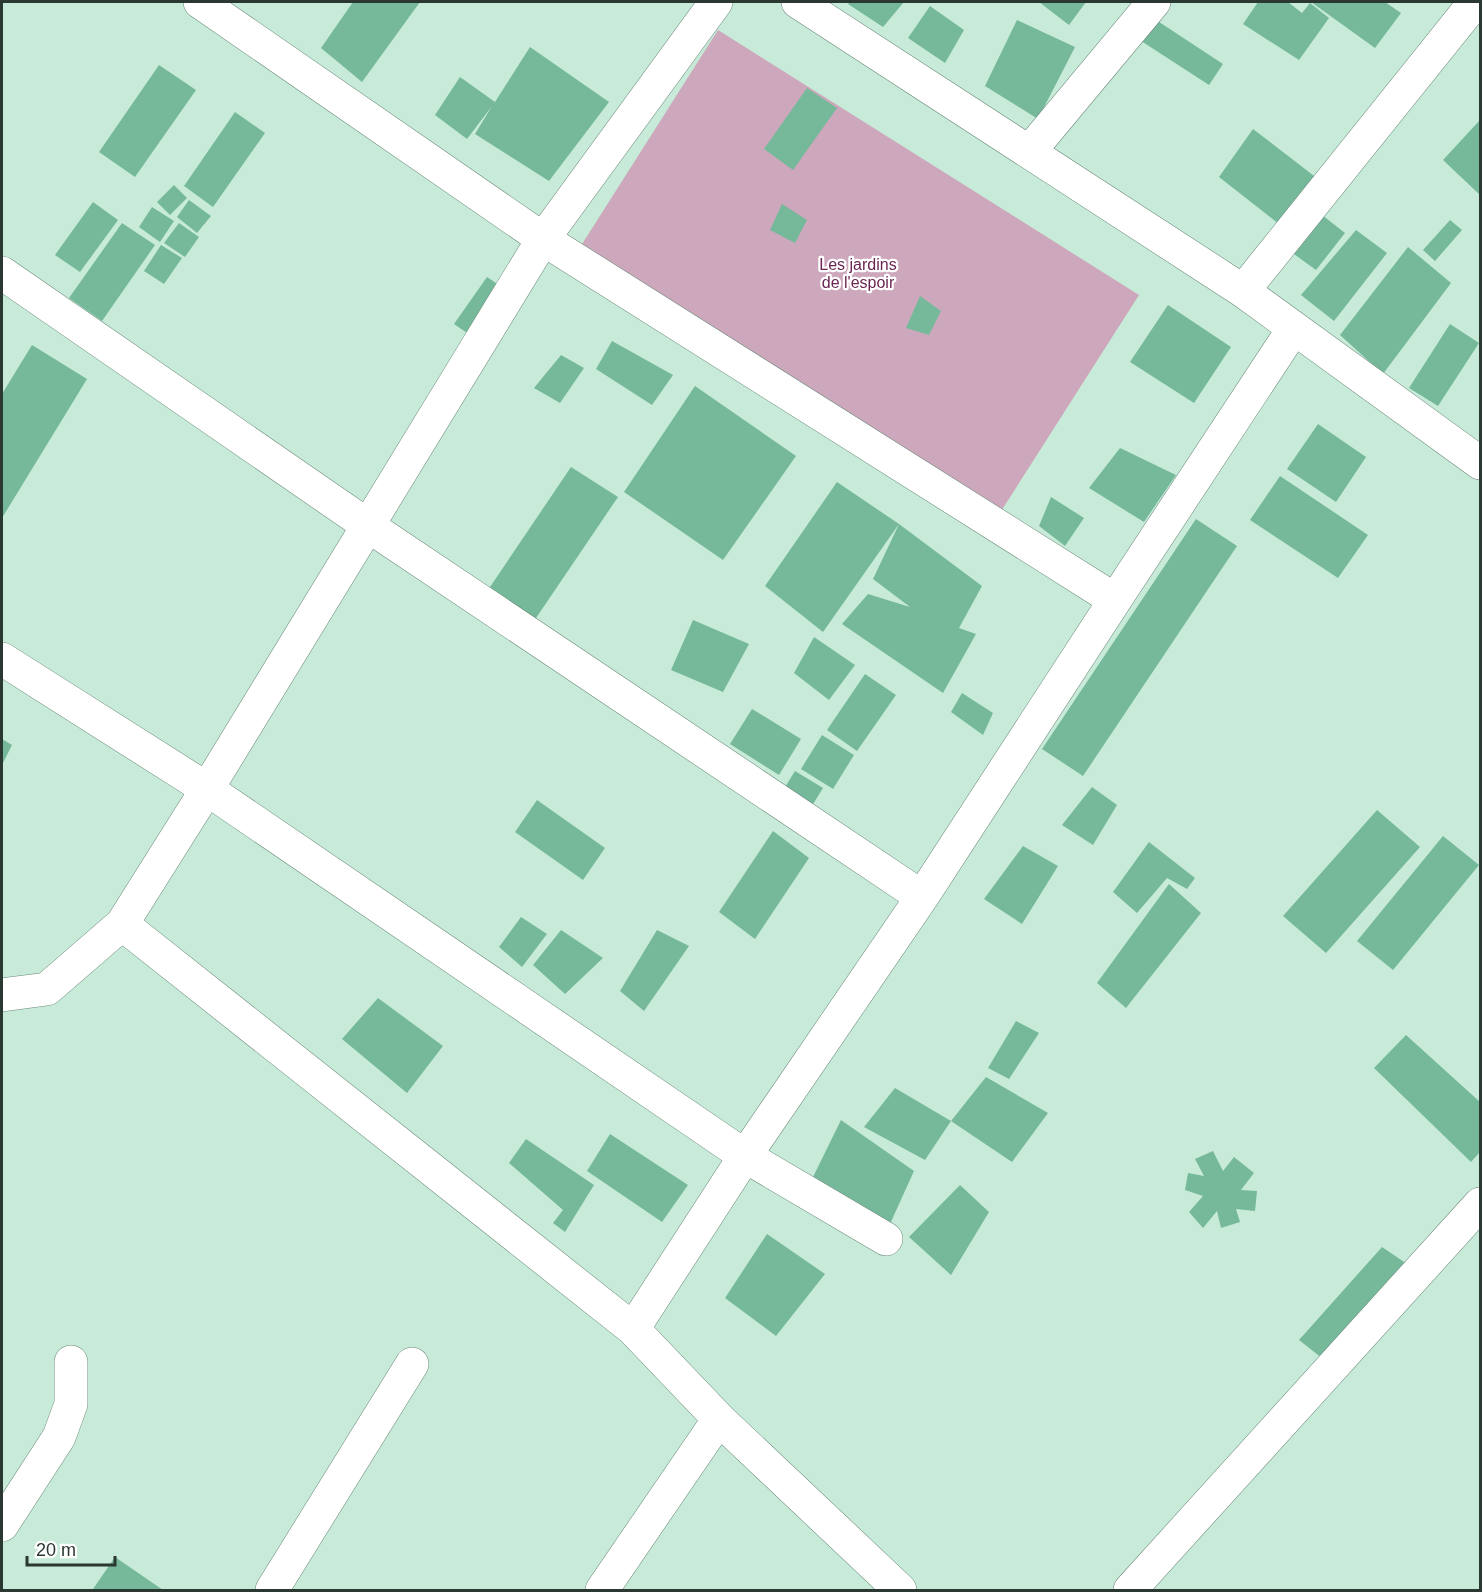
<svg xmlns="http://www.w3.org/2000/svg" width="1482" height="1592" font-family="Arial,sans-serif">
<rect width="100%" height="100%" fill="#c8ebd9"/>
<path fill="#cda7bb" d="M718 30 1139 295 998 516 577 252Z"/>
<path fill="#75b99a" d="M353 2H420L362 82 321 48Z
M850 2H904L883 27 848 4Z
M1039 2H1086L1069 25Z
M1258 2H1288L1302 13 1310 3 1329 18 1299 60 1243 24Z
M1311 2H1385L1401 13 1375 48Z
M930 6 964 30 945 63 908 38Z
M1150 16 1223 64 1209 85 1135 37Z
M1017 20 1075 47 1038 119 985 86Z
M530 47 609 102 549 181 475 134 492 106 467 139 435 115 460 77 495 102Z
M159 65 196 90 135 177 99 152Z
M807 88 837 108 793 170 764 149Z
M235 112 265 133 213 207 184 186Z
M1480 120V195L1443 160Z
M1253 129 1318 179 1284 228 1219 177Z
M174 185 187 198 170 215 157 202Z
M189 200 211 216 197 233 177 217Z
M93 202 118 220 80 272 55 255Z
M782 204 807 220 795 243 770 230Z
M152 207 174 221 160 242 139 227Z
M1317 211 1345 233 1316 270 1287 249Z
M1450 220 1462 230 1435 261 1423 250Z
M122 223 155 245 102 321 69 298Z
M179 223 199 237 185 257 164 243Z
M1356 230 1387 253 1334 321 1301 295Z
M161 245 182 258 164 284 144 271Z
M1408 247 1451 283 1383 374 1340 335Z
M487 277 502 287 470 335 454 324Z
M920 296 941 311 929 335 906 328Z
M1168 305 1231 347 1194 403 1130 362Z
M1450 324 1479 343 1438 406 1409 388Z
M612 341 673 375 652 405 596 369Z
M32 345 87 379 2 518V394Z
M561 355 584 368 560 403 534 388Z
M695 386 796 456 723 560 624 492Z
M1318 424 1366 457 1336 502 1287 469Z
M1120 448 1176 475 1144 522 1089 488Z
M571 467 618 497 534 621 488 590Z
M1280 476 1368 535 1338 578 1250 520Z
M837 482 899 524 823 632 765 586Z
M1051 497 1084 518 1065 546 1039 526Z
M1196 519 1237 546 1083 776 1042 749Z
M899 524 982 586 959 628 976 634 943 693 842 624 868 594 910 607 873 579Z
M693 620 749 644 723 692 671 670Z
M814 637 855 665 829 700 794 673Z
M865 674 896 695 857 751 827 730Z
M962 693 993 713 983 735 951 712Z
M752 709 801 739 779 775 730 744Z
M822 735 854 755 833 789 801 769Z
M2 739 12 745 2 765Z
M795 771 823 788 810 809 782 792Z
M1092 787 1117 805 1093 845 1062 825Z
M537 800 605 848 583 880 515 832Z
M1377 810 1420 847 1326 953 1283 916Z
M773 831 809 858 755 939 719 912Z
M1443 836 1479 865 1393 970 1357 941Z
M1149 842 1195 878 1187 889 1167 878 1137 913 1113 892Z
M1023 846 1058 866 1022 924 984 899Z
M1169 884 1201 913 1126 1008 1097 983Z
M521 917 547 934 522 967 499 947Z
M561 930 603 958 565 994 533 965Z
M657 930 689 946 644 1011 620 991Z
M378 998 443 1046 407 1093 342 1039Z
M1016 1021 1039 1033 1009 1079 988 1068Z
M1406 1035 1480 1102V1152L1471 1162 1374 1068Z
M986 1077 1048 1113 1012 1162 951 1121Z
M895 1088 951 1121 925 1160 864 1127Z
M841 1120 914 1171 890 1224 813 1177Z
M610 1134 688 1185 662 1222 587 1171Z
M526 1139 594 1185 565 1232 553 1223 563 1210 509 1163Z
M1213 1151 1223 1171 1234 1157 1254 1173 1241 1190 1257 1191 1255 1211 1236 1209 1240 1222 1221 1228 1217 1211 1203 1228 1189 1212 1203 1196 1185 1190 1188 1173 1204 1176 1195 1159Z
M960 1185 989 1212 951 1275 909 1237Z
M767 1234 825 1274 776 1336 725 1298Z
M1382 1247 1413 1268 1327 1362 1299 1340Z
M115 1557 163 1590 93 1589Z"/>
<g fill="none" stroke-linecap="round" stroke-linejoin="round">
<g stroke="#698879" stroke-width="34">
<path id="minor" d="M200 2 543 239 1115 600
M798 2 1243 291 1480 463
M1029 152 1154 2
M2 273 367 525 922 897
M1243 291 1475 2
M2 659 207 789 745 1156 886 1239
M122 924 207 789 543 239 716 2
M2 995 47 989 122 924 633 1329 719 1419 900 1590
M633 1329 745 1156 922 897 1115 600 1294 328
M2 1525 59 1437 71 1404V1362
M272 1590 412 1364
M602 1590 719 1419
M1130 1590 1480 1204"/>
</g>
<use href="#minor" stroke="#fff" stroke-width="33"/>
</g>
<g text-anchor="middle" dominant-baseline="central" stroke-width="4.5" stroke-linejoin="round" paint-order="stroke">
<g font-size="16" fill="#6b2552" stroke="#fff">
<text x="858" y="264">Les jardins<tspan x="858" dy="18">de l'espoir</tspan></text>
</g>
</g>
<rect width="1482" height="1592" fill="none" stroke="#2b3831" stroke-width="6"/>
<path d="M27 1556v9h88v-9" fill="none" stroke="#2b3831" stroke-width="3"/>
<text x="36" y="1556" font-size="18" fill="#2b3831" stroke="#ffffff" stroke-width="4.5" paint-order="stroke">20 m</text>
</svg>
